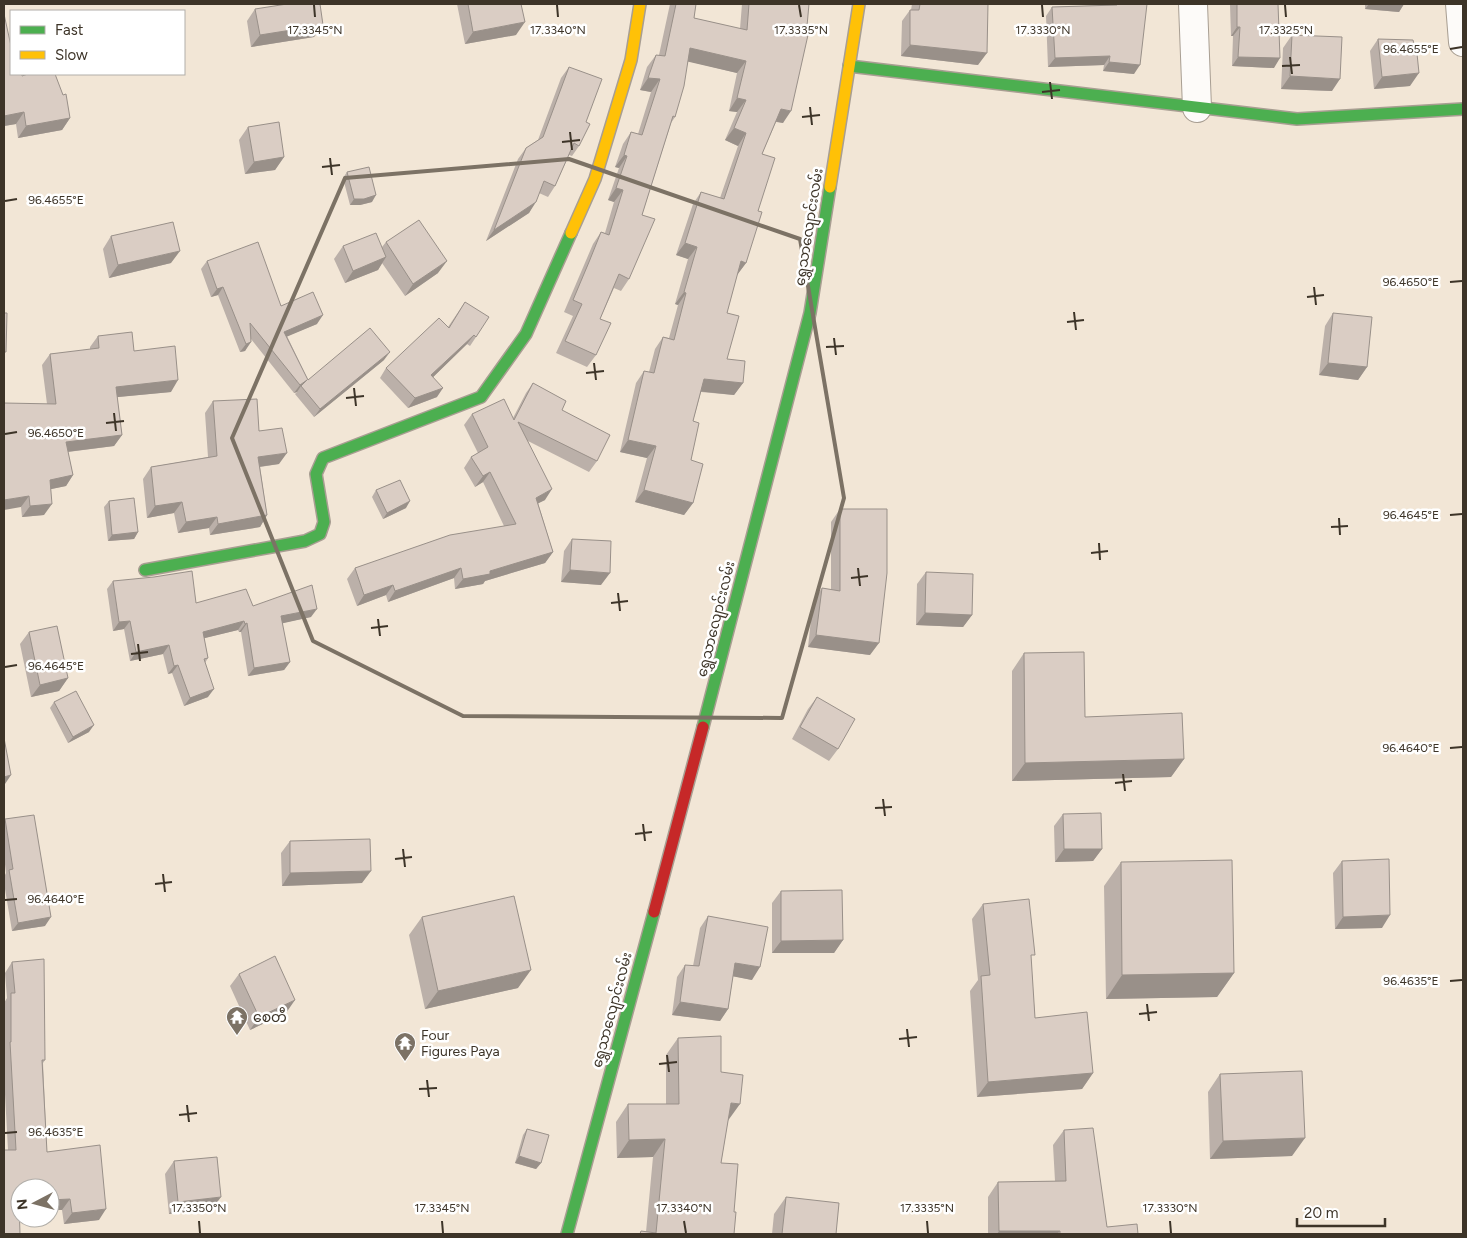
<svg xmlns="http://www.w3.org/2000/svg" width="1467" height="1238" font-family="Figtree,'Noto Sans Myanmar',sans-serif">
<rect width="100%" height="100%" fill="#f2e6d6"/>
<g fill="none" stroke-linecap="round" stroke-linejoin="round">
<g stroke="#a89e92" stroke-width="30">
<path id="street" d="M1193 4 1197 108
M1460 4 1463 42"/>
</g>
<g stroke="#a89e92" stroke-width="14">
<path id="fast" d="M849 66 1297 119 1463 109
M145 570 305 541 320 534 324 522 316 474 323 458 481 397 526 334 571 233
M703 727 810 313 830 187
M567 1234 654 912"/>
</g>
<g stroke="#a89e92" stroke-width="14">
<path id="slow" d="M830 187 859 4
M571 233 595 179 631 60 640 4"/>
</g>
<g stroke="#a89e92" stroke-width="14">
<path id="jam" d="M654 912 703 727"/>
</g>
<use href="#street" stroke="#fdfbf9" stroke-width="28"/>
<use href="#fast" stroke="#4caf50" stroke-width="11"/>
<use href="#slow" stroke="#ffc107" stroke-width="11"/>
<use href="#jam" stroke="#c62828" stroke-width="11"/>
</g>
<path fill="#bbb0a9" d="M457 4H521L516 35 465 44Z
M670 4H696L694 18 740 29 742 4H809L783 123 776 122 762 154 758 211 746 263 737 275 727 313V359L743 383 734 395 701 392 693 421 691 460 693 503 684 515 635 502 647 458 620 452 636 383 644 371 649 372 655 349 663 337 669 338 678 305 675 304 688 259 676 255 693 204 701 192 720 198 738 146 725 140 737 112 729 111 737 73 688 61 675 117 671 123 642 215 629 279 621 291 614 288 600 319 596 355 587 367 556 353 573 316 564 312 593 244 601 232 605 233 614 202 608 200 619 168 615 167 623 144 631 132 638 134 651 92 640 90 647 67 656 55H659Z
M912 4H988L978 65 901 56 902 21 910 10H911Z
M1110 4H1147L1134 74 1103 71 1104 65 1048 67 1046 16 1052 7 1110 5Z
M1230 4H1278L1274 68 1232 66 1233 36H1231Z
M1365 4H1404L1399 12 1365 9Z
M255 9 323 25 314 37 251 47 247 21Z
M4 14 11 74 22 76 70 118 62 130 18 138 16 124 4 126Z
M1292 35 1332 91 1281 89 1283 48Z
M1378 39 1410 86 1374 89 1370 51Z
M569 67 586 122 579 146 572 156 569 155 555 186 548 197 539 193 529 213 486 241 518 159 526 148 538 140 561 78Z
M248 127 284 157 275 170 245 174 239 140Z
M347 172 372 202 360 205H350L343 178Z
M111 236 171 263 109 278 103 249Z
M386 242 438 273 405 296 382 263 378 270 345 283 334 259 343 246 382 247Z
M207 261 281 306 317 324 287 336 308 380 384 360 314 417 295 394 297 392 294 393 251 339 245 351 240 352 218 295 211 297 201 269Z
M465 302 476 337 470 346 467 344 433 377 437 397 408 408 380 378 386 368 448 327Z
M1333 313 1367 367 1358 380 1319 375 1325 326Z
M98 336 134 351 171 392 117 397 122 435 114 446 68 452 73 475 66 486 51 489 44 515 22 517 21 507 47 404 42 365 50 354 90 350V347Z
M533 383 562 410 597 461 589 472 528 441 545 500 538 503 553 552 545 563 485 581 483 584 455 589 454 578 388 602 386 595 357 606 347 579 355 568 504 526 483 482 475 487 464 468 471 457 478 453 464 425 472 414 513 418 526 393Z
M213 401 259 431 279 464 260 467 267 515 260 527 210 535 209 528 178 533 174 513 147 518 143 479 151 467 208 457 205 413Z
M376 490 406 508 383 519 372 497Z
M109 501 138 532 134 539 108 541 104 507Z
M840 509 870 655 808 647 813 601 822 588 831 590V522Z
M572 539 601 585 561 582 564 551Z
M926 572 972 615 963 627 916 625 917 584Z
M113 581 196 603 253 606 311 617 282 623 290 662 284 670 248 676 241 632H239L238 630 204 638 208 658 205 663 208 697 184 706 172 673 168 674 163 654 130 661 124 629 113 631 107 589Z
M29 632 68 678 59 691 31 697 20 644Z
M1024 653 1085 717 1184 759 1171 777 1012 781V671Z
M817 697 838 749 829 761 792 739 808 709Z
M54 702 89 732 68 743 50 708Z
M1063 814 1102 849 1093 861 1055 862 1054 826Z
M5 819 45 926 12 931 4 883V877L6 873 4 856V822Z
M290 841 362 883 282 886 281 853Z
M1342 861 1382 928 1335 929 1333 873Z
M1121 862 1234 973 1217 997 1106 999 1104 886Z
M781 891 843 940 834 953H772V903Z
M983 904 1031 960 1035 1018 1093 1073 1082 1089 977 1097 970 991 978 980 972 919Z
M708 916 752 980 733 976 728 1009 720 1021 672 1015 677 977 685 965 693 966 700 928Z
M422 917 518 988 425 1009 409 935Z
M12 962 45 1060 43 1063 47 1152 99 1220 64 1224 62 1210H50V1188H20L19 1212 8 1150 4 1076V1003L7 998 5 973Z
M239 974 286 1013 250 1030 230 986Z
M678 1038 721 1072 728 1120 721 1163 734 1212V1234H639L641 1231 646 1232 653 1157 617 1158 616 1122 628 1104H666V1055Z
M1220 1074 1292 1156 1210 1159 1208 1092Z
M527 1129 541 1163 536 1169 515 1163 523 1135Z
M1064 1130 1107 1227 1138 1234H988V1197L998 1182 1055 1181 1053 1145Z
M174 1161 212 1209 169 1214 165 1174Z
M786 1197 836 1234H772L774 1214Z"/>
<path fill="#999089" d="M1289 4H1305L1304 5Z
M1369 4H1404L1399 12 1365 9Z
M525 22 516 35 465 44 473 32Z
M323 25 314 37 251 47 260 35Z
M1237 27H1240L1233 36H1231Z
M910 45 987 53 978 65 901 56Z
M690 48 746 61 737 73 681 60Z
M1110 56 1104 65 1048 67 1055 58Z
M1238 57 1280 58 1274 68 1232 66Z
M1109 62 1140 65 1134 74 1103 71Z
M1419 73 1410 86 1374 89 1382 77Z
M1290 76 1340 79 1332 91 1281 89Z
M648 78 660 79 651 92 640 90Z
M737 98 746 100 737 112 729 111Z
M781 109 791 111 783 123 773 121Z
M24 112 16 124 4 126V116Z
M70 118 62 130 18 138 26 126Z
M734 128 746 133 738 146 725 140Z
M624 155 627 156 619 168 615 167Z
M284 157 275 170 245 174 254 162Z
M616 188 623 190 614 202 608 200Z
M376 195 372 202 360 205H350L354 199Z
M536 202 529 213 486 241 494 230Z
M685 243 697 247 688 259 676 255Z
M180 251 171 263 109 278 118 265Z
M386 257 378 270 345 283 353 271Z
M447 261 438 273 405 296 413 284Z
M741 261 746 263 737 275Z
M223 287 218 295 211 297 217 289Z
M684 292 686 293 678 305 675 304Z
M323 315 317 324 279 340 284 332Z
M474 335 467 344 425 385 431 375Z
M251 342 245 351 240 352 246 344Z
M390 352 384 360 314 417 320 409Z
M1328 363 1367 367 1358 380 1319 375Z
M704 379 743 383 734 395 696 391Z
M178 380 171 392 108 398 116 387Z
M307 380 301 386 297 392 294 393 300 385Z
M443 388 437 397 408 408 415 398Z
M122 435 114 446 58 453 66 442Z
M628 440 656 446 647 458 620 452Z
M287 453 279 464 250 468 258 457Z
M490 472 483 482 475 487 483 476Z
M73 475 66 486 42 491 50 480Z
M552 489 545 500 529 508 536 498Z
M644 490 693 503 684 515 635 502Z
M29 496 21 507 4 510V500Z
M410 501 406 508 383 519 387 513Z
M182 502 174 513 147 518 155 506Z
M52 504 44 515 22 517 30 506Z
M267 515 260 527 210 535 218 524Z
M217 517 209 528 178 533 186 522Z
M138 532 134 539 108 541 112 535Z
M553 552 545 563 485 581 483 584 455 589 463 579 490 571Z
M461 568 454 578 388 602 395 591Z
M570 570 610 573 601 585 561 582Z
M393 585 386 595 357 606 364 595Z
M317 609 311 617 275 625 281 616Z
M925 613 972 615 963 627 916 625Z
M130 621 124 629 113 631 119 622Z
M244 621 238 630 197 640 203 632Z
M247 623 241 632H239L245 624Z
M816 635 879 643 870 655 808 647Z
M169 645 163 654 130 661 136 652Z
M290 662 284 670 248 676 254 668Z
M178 665 172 673 168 674 174 666Z
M68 678 59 691 31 697 40 685Z
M214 689 208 697 184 706 190 698Z
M94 725 89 732 68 743 73 737Z
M1184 759 1171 777 1012 781 1025 763Z
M11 775 5 784H4V777Z
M1064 849H1102L1093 861 1055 862Z
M371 871 362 883 282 886 290 873Z
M1390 915 1382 928 1335 929 1343 917Z
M51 917 45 926 12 931 18 923Z
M843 940 834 953H772L781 941Z
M735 963 760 967 752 980 726 975Z
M531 970 518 988 425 1009 438 991Z
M1234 973 1217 997 1106 999 1122 975Z
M295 1000 286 1013 250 1030 259 1017Z
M680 1002 728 1009 720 1021 672 1015Z
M1093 1073 1082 1089 977 1097 988 1082Z
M731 1103 740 1104 727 1122Z
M1305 1138 1292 1156 1210 1159 1223 1141Z
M665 1139 653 1157 617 1158 629 1140Z
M519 1156 541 1163 536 1169 515 1163Z
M221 1197 212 1209 169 1214 178 1202Z
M70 1199 62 1210H50V1200Z
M106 1209 99 1220 64 1224 72 1213Z
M999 1231H1060L1057 1234H997Z"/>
<path fill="#dacdc4" stroke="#999089" d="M287 4H320L323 25 260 35 255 9Z
M468 4H521L525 22 473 32Z
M676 4H696L694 18 747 30 749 4H809L807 26H810L791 111 781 109 762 154 775 158 758 211 762 212 746 263 741 261 727 313 739 316 727 359 745 361 743 383 704 379 693 421 699 423 691 460 703 464 693 503 644 490 656 446 628 440 644 371 654 373 663 337 674 340 686 293 684 292 697 247 685 243 701 192 724 199 746 133 734 128 746 100 737 98 746 61 690 48 684 86 675 117 673 116 642 215 655 219 629 279 619 274 600 319 611 323 596 355 565 341 582 304 573 300 589 262 601 232 609 235 623 190 616 188 627 156 624 155 631 132 642 135 660 79 648 78 656 55 665 56Z
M920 4H988L987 53 910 45V10H919Z
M1117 4H1147L1140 65 1109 62 1110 56 1055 58 1052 7 1117 5Z
M1237 4H1278L1280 58 1238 57 1240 27H1237Z
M4 14 11 46V74H22V76L28 74H55L63 95 66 94 70 118 26 126 24 112 4 116Z
M1292 35 1342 37 1340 79 1290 76Z
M1378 39 1413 40 1414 44H1416L1419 73 1382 77Z
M569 67 602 79 586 122 590 124 579 146 574 143 555 186 544 181 536 202 494 230 526 148 543 137Z
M279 122 284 157 254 162 248 127Z
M369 167 376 195 364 199H354L347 172Z
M419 220 447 261 413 284 386 242Z
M173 222 180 251 118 265 111 236Z
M376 233 386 257 353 271 343 246Z
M258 242 281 306 313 292 323 315 284 332 308 380 370 328 390 352 320 409 301 386 307 380 300 385 250 323 251 342 246 344 223 287 217 289 207 261Z
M465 302 489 317 476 337 474 335 431 375 443 388 415 398 386 368 439 318 449 328Z
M4 313H7L6 352H4Z
M1333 313 1372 317 1367 367 1328 363Z
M132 332 134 351 175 346 178 380 116 387 122 435 66 442 73 475 50 480 52 504 30 506 29 496 4 500V403L56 404 50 354 99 348 98 336Z
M533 383 566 401 562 410 610 435 597 461 518 422 552 489 536 498 553 552 490 571V574L463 579 461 568 395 591 393 585 364 595 355 568 450 535 516 524 490 472 483 476 471 457 488 447 472 414 504 399 514 420Z
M257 399 259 431 282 428 287 453 258 457 267 515 218 524 217 517 186 522 182 502 155 506 151 467 217 456 213 401Z
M400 480 410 501 387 513 376 490Z
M134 498 138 532 112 535 109 501Z
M840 509H887V573L879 643 816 635 822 588 840 591Z
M572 539 611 541 610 573 570 570Z
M192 571 196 603 246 589 253 606 312 585 317 609 281 616 290 662 254 668 247 623 245 624 244 621 203 632 208 658 204 659 214 689 190 698 178 665 174 666 169 645 136 652 130 621 119 622 113 581 154 577Z
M926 572 973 574 972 615 925 613Z
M57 626 68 678 40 685 29 632Z
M1084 652 1085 717 1182 713 1184 759 1025 763 1024 653Z
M76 691 94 725 73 737 54 702Z
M817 697 855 719 838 749 800 727Z
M4 738 11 775 4 777Z
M1101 813 1102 849H1064L1063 814Z
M34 815 51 917 18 923 9 870 13 869 5 819Z
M370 839 371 871 290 873V841Z
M1389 859 1390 915 1343 917 1342 861Z
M1232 860 1234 973 1122 975 1121 862Z
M842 890 843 940 781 941V891Z
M514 896 531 970 438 991 422 917Z
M1029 899 1035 955H1031L1035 1018 1087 1012 1093 1073 988 1082 981 976 990 975 983 904Z
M708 916 768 927 760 967 735 963 728 1009 680 1002 685 965 699 966Z
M275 956 295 1000 259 1017 239 974Z
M44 959 45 1060H42L47 1152 100 1145 106 1209 72 1213 70 1199 50 1200V1188H20V1201H19L20 1234H4V1150H16L10 1042H11V993H15L12 962Z
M721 1036V1072L743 1075 740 1104 731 1103 721 1163 738 1164 734 1212H736L734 1234H640L641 1231 656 1233 665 1139 629 1140 628 1104H679L678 1038Z
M1302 1071 1305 1138 1223 1141 1220 1074Z
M1093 1128 1107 1227 1137 1224 1138 1234H1060V1231H999L998 1182 1066 1181 1064 1130Z
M527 1129 549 1135 541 1163 519 1156Z
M217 1157 221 1197 178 1202 174 1161Z
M786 1197 839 1203 836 1234H782Z"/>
<path fill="none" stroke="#7c7265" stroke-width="4" stroke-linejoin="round" d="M569 159 800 239 844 498 782 718 463 716 313 641 232 438 345 178Z"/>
<path fill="none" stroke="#3d3428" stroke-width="2" d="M314 5 315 17M557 5 558 17M799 5 801 17M1042 5 1043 17M1285 5 1286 17M1450 49 1462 47M1290 57 1292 74M1282 66 1300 65M1050 82 1052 99M1042 92 1060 90M810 107 812 125M802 117 820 115M570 132 572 150M562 142 580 140M330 158 332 175M322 167 340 165M5 201 17 199M1450 282 1462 281M1314 287 1316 305M1307 297 1324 295M1074 312 1076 330M1067 322 1084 320M834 338 836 355M826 347 844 346M594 363 596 380M586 373 604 371M354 388 356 406M346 398 364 396M114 413 116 431M106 423 124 421M5 434 17 432M1450 515 1462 514M1339 518 1340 535M1331 527 1348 526M1099 543 1100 560M1091 553 1108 551M858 568 860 586M851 578 868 576M618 593 620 611M611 603 628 601M378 619 380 636M371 628 388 626M138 644 140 661M131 654 148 652M5 667 17 665M1450 748 1462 747M1123 774 1125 791M1115 783 1132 781M883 799 885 816M875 808 892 807M643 824 645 841M635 834 652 832M403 849 405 867M395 859 412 857M163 874 165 892M155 884 172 882M5 900 17 899M1450 981 1462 980M1147 1004 1149 1021M1139 1014 1157 1012M907 1029 909 1047M899 1039 917 1037M667 1055 669 1072M659 1064 677 1062M427 1080 429 1097M419 1089 437 1088M187 1105 189 1122M179 1115 197 1113M5 1133 17 1132M199 1221 200 1233M442 1221 443 1233M684 1221 686 1233M927 1221 928 1233M1170 1221 1171 1233"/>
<defs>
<g id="temple-pin" transform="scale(1.125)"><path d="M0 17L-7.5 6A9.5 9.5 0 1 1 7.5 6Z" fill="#7c7265" stroke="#fff"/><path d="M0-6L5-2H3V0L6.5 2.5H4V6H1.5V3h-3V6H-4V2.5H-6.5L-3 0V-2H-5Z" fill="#fff"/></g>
</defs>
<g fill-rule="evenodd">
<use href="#temple-pin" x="237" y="1017"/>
<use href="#temple-pin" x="405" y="1043"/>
</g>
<g text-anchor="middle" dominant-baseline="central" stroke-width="5" stroke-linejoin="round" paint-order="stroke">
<g font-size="14" fill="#3d3428" stroke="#fff">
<text transform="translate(809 227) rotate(-81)">ရွှေသာလျောင်းလမ်း</text>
<text transform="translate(716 619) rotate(-76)">ရွှေသာလျောင်းလမ်း</text>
<text transform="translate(612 1010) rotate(-75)">ရွှေသာလျောင်းလမ်း</text>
</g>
<g font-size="14" fill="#3d3428" stroke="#fff" text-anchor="start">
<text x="253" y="1017">စေတီ</text>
<text x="421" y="1035">Four<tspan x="421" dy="16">Figures Paya</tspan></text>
</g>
</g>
<g font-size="12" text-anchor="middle" fill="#3d3428" stroke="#fff" stroke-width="5" stroke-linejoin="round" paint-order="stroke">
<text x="315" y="34">17.3345°N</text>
<text x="558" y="34">17.3340°N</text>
<text x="801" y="34">17.3335°N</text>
<text x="1043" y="34">17.3330°N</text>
<text x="1286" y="34">17.3325°N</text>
<text x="1411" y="53">96.4655°E</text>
<text x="56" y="204">96.4655°E</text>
<text x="1411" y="286">96.4650°E</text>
<text x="56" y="437">96.4650°E</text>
<text x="1411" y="519">96.4645°E</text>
<text x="56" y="670">96.4645°E</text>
<text x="1411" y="752">96.4640°E</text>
<text x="56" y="903">96.4640°E</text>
<text x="1411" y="985">96.4635°E</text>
<text x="56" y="1136">96.4635°E</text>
<text x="199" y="1212">17.3350°N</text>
<text x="442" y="1212">17.3345°N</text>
<text x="684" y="1212">17.3340°N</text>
<text x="927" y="1212">17.3335°N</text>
<text x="1170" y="1212">17.3330°N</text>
</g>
<rect width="1467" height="1238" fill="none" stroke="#3d3428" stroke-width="10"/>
<rect x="10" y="10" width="175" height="65" fill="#ffffff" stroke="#b1aea9"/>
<rect x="20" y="26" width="25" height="8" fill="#4caf50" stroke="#b1aea9"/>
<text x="55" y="35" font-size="15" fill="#3d3428">Fast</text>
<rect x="20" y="51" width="25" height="8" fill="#ffc107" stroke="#b1aea9"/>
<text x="55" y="60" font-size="15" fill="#3d3428">Slow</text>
<g transform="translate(35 1203) rotate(264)"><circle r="24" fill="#ffffff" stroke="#b1aea9"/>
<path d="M0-4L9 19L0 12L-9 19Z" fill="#7c7265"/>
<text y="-8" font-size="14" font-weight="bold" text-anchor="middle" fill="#3d3428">N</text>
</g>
<path d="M1297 1218v8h88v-8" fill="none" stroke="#3d3428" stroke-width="2.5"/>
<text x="1304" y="1218" font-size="15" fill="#3d3428" stroke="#ffffff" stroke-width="4" paint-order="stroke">20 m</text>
</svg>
